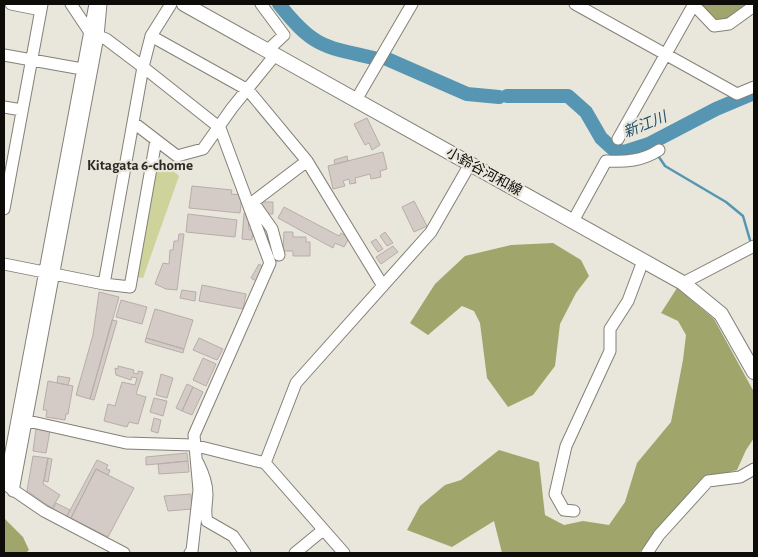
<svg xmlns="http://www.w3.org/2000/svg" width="758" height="557" font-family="'Alegreya Sans','Noto Sans JP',sans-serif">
<rect width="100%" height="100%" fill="#e9e6dc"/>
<path fill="#ced39b" d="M158 157 179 176 143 278 136 277Z"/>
<path fill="#a0a56c" d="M701 4H747L728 20 716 22Z
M553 243 581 260 589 276 576 293 560 324 555 366 533 395 508 407 487 378 480 323 474 311 462 306 428 335 410 323 435 284 465 256 511 245Z
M677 288 714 319 754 392V438L746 450 737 470 704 479 639 553H502L494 521 452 547 407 530 420 506 445 485 461 480 499 450 539 462 545 515 564 525 583 521 609 525 625 502 637 463 671 422 683 360 686 335 678 321 661 313Z
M4 518 23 537 29 550 26 553H4Z"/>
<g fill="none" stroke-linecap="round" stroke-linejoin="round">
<path stroke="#5696b2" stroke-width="2.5" d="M649 144 653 150
M659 157 665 166 726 202 743 216 750 240"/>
<path stroke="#5696b2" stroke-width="14" d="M279 4C312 46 323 47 374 58
M387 59 467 94 499 97
M507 96H568L586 112 601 138 613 149 624 152 649 144 716 109 754 93"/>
</g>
<path fill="#d4cac6" stroke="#b7ada9" d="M367 118 380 145 372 150 369 143 365 145 354 124Z
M383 152 387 169 380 171 381 177 371 179 370 174 355 178 356 183 350 184 349 179 343 181 345 186 333 189 328 166Z
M347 156 348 161 335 164 334 160Z
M192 186 232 190 231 194 242 195 240 213 189 208Z
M414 201 427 226 414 232 402 207Z
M259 202H273V214H266Z
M284 207 339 236 341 233 349 238 344 247 335 243 333 248 278 218Z
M244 213H248L249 230H253L252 240 242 239Z
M188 214 237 220 235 237 186 232Z
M284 232H293V237H306V242H310V256H293V251H283Z
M385 232 393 243 387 246 380 236Z
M179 234H184L177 290 166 289 155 284 163 263 169 264 170 250H173L174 241H178Z
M376 239 383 249 378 252 371 242Z
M393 246 398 252 381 264 376 257Z
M259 264 265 268 256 281 251 278Z
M202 285 246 294 243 309 199 301Z
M182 290 196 292 195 301 180 298Z
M99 292 119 297 90 399 76 395 93 335Z
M121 300 147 307 142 324 116 317Z
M155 309 193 320 184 349 146 338Z
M112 320 117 321 94 400 90 399Z
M146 338 184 349 183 353 145 342Z
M199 338 223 349 217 360 193 350Z
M203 358 216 364 206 386 193 380Z
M118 366 134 370 133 373 138 374V371L143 372 136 394 146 397 138 424 129 422 127 427 104 421 108 404 115 406 122 382 135 385 137 378 132 377 131 380 116 375 115 368 118 369Z
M161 374 173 378 167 398 156 395Z
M58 376 70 378 68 385 57 383Z
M48 381 73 386 68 414H66L65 420 46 417 47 410H43Z
M187 384 193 387 182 411 176 408Z
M193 387 203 392 192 415 182 411Z
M154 398 167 401 163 416 150 412Z
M154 418 161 420 158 433 151 431Z
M36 429 50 431 46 453 33 451Z
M187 453 188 461 146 465V457Z
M33 456 48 458 43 484 60 495 52 508 27 491Z
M48 458 52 459 48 482 44 481Z
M97 460 108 465 106 469 110 470 108 475 96 469 71 518 67 516Z
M188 461 189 472 159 474 158 464Z
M96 469 134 488 108 537 71 518Z
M191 494 192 509 168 511 164 496Z
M56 503 70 510 66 518 52 511Z"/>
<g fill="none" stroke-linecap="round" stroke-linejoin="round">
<g stroke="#838178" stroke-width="13">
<path id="minor" d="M11 4 41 10
M71 4 89 31
M261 4 284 35 268 50
M575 4 737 94 754 87
M693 4 714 26 729 24 754 6
M98 36 106 39 143 67 220 128 270 263 194 435 199 490 192 551 190 553
M151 36 248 90 307 161 383 286
M4 55 82 69
M356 100 412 4
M4 107 22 110
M134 123 177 156 203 149 232 108 275 55
M618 139 694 4
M253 202 272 229 279 255
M253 202 307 161
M4 209 42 4
M573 221 606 161C625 162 643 161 659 150
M4 264 104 284 143 67 151 36 171 4
M683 283 754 246
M104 284 130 287 156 140
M19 419 126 443 193 445 265 463 344 553
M198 463C203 473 207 483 207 494 207 505 204 510 207 521L233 536 245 553
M265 463 296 383 431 232 470 164
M5 484 95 4
M9 487 44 511 124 553
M13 491 98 36 101 4
M574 511 564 510 555 494 566 446 610 351V329L628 301 643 261
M295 553 323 530
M647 553 659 535 708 481 740 477 754 469"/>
</g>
<g stroke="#838178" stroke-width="16">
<path id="major" d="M184 4 683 283 721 314 754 372"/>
</g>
<use href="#minor" stroke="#fff" stroke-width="11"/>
<use href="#major" stroke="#fff" stroke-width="14"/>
</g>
<g text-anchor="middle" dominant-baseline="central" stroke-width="4.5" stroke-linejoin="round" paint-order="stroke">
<g font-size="14" fill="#0d0c09" stroke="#e9e6dc">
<text transform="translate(484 172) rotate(29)">小鈴谷河和線</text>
</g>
<g font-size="15" font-style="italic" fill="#205369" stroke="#e9e6dc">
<text transform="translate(645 125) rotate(-22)">新江川</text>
</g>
<g font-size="15" font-weight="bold" fill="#2b2922" stroke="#e9e6dc">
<text x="140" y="165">Kitagata 6-chome</text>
</g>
</g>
<rect width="758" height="557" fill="none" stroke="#0d0c09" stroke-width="10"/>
</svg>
